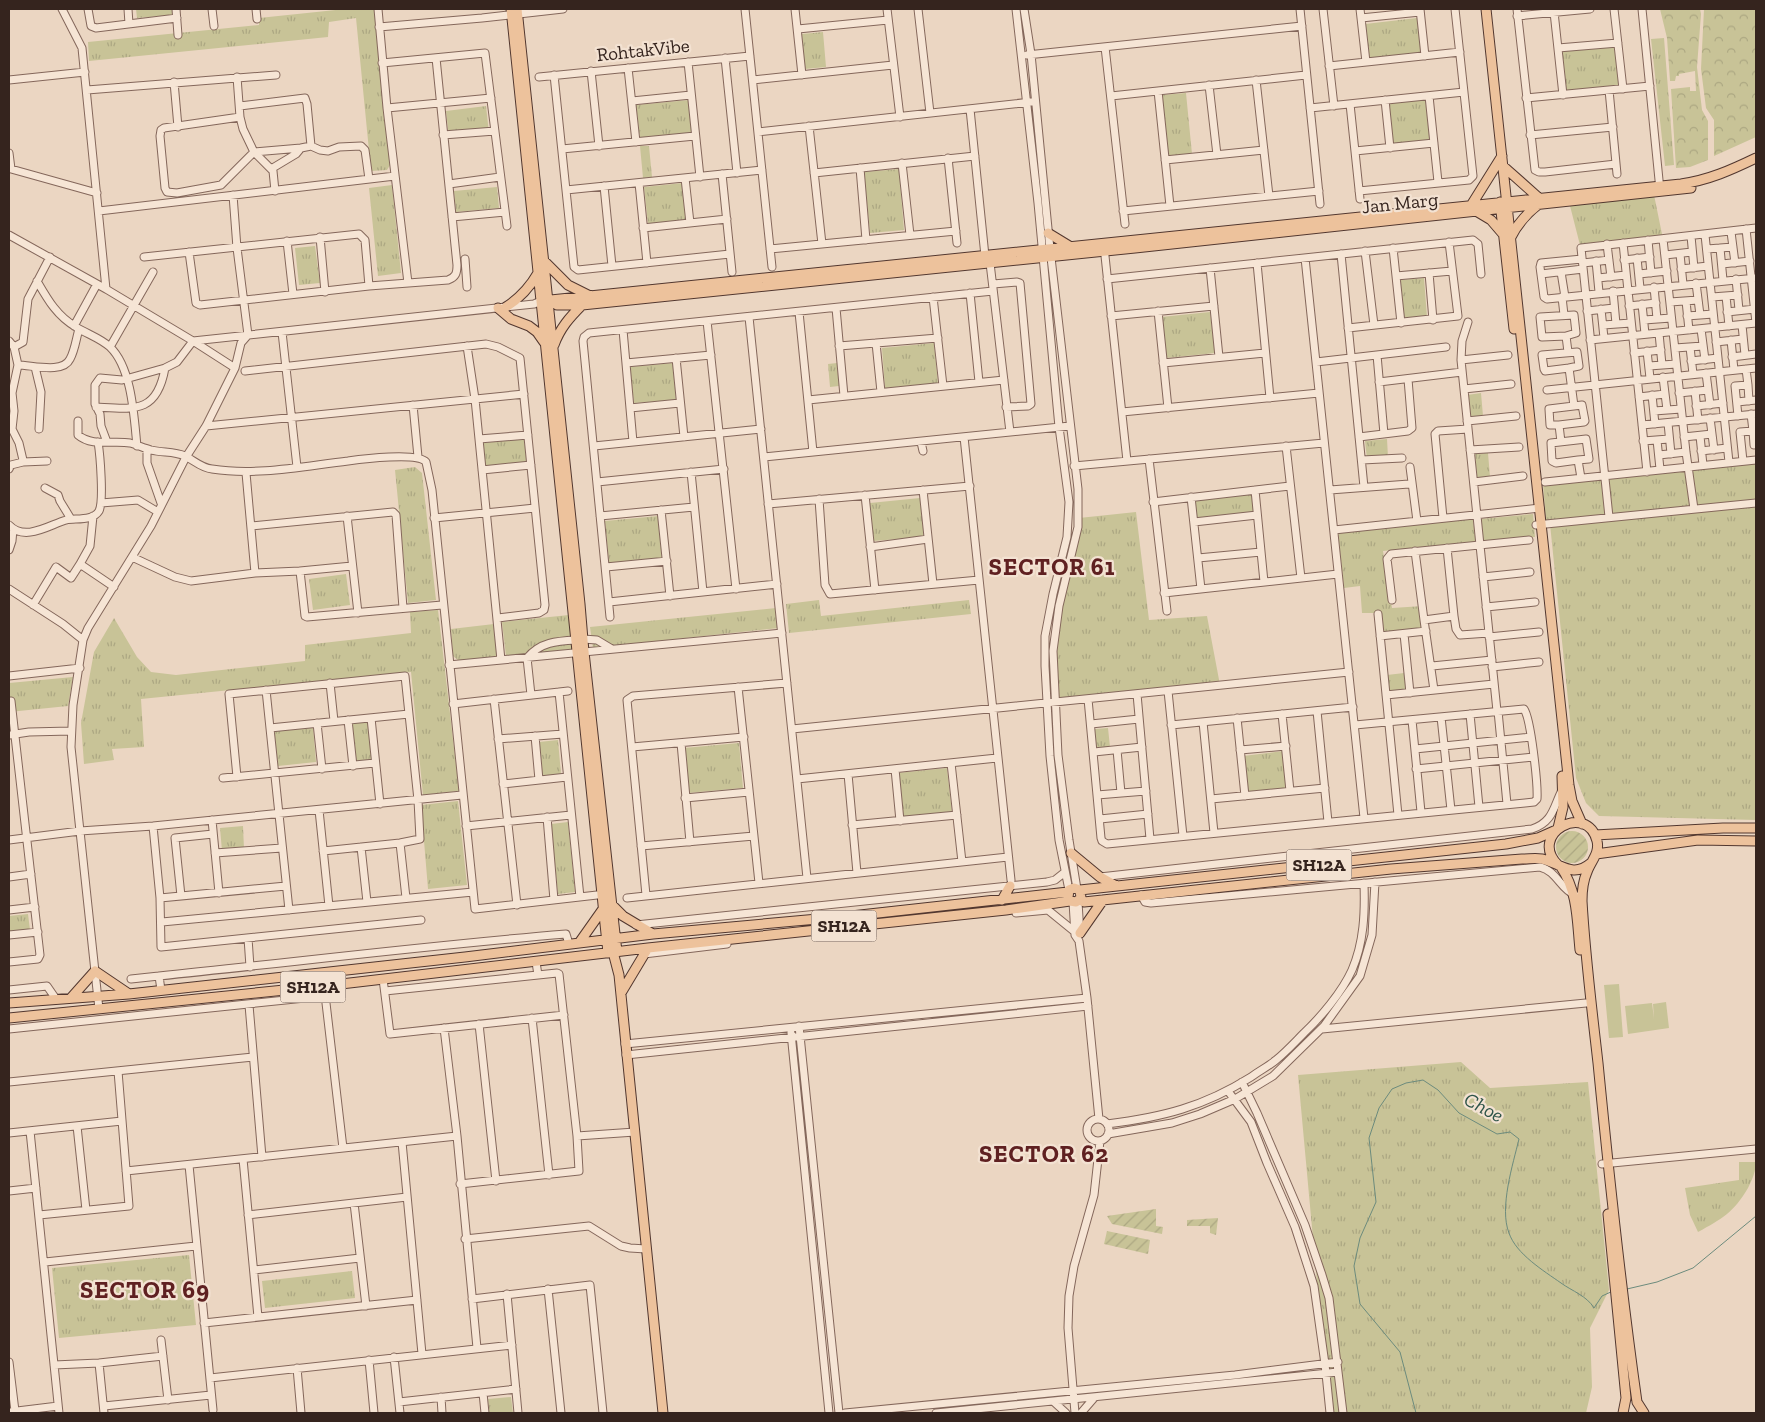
<svg xmlns="http://www.w3.org/2000/svg" width="1765" height="1422" font-family="'Zilla Slab',serif">
<defs>
<pattern id="grass-tufts" width="24" height="20" patternUnits="userSpaceOnUse" patternTransform="scale(1.25)"><rect width="24" height="20" fill="#c8c397"/><path d="M3 7l-1-3M5 7V3M7 7l1-3M15 17l-1-3M17 17v-4M19 17l1-3" fill="none" stroke="#aca782"/></pattern>
<pattern id="forest-crowns" width="20" height="18" patternUnits="userSpaceOnUse" patternTransform="scale(1.25)"><rect width="20" height="18" fill="#c8c397"/><path d="M2 6a3 3 0 1 1 6 0M12 15a3 3 0 1 1 6 0" fill="none" stroke="#aca782"/></pattern>
<pattern id="garden-furrows" width="10" height="10" patternUnits="userSpaceOnUse" patternTransform="scale(1.25)"><rect width="10" height="10" fill="#c8c397"/><path d="M-1 1l2-2M0 10L10 0M9 11l2-2" fill="none" stroke="#aca782"/></pattern>
</defs>
<rect width="100%" height="100%" fill="#ebd6c2"/>
<path fill="url(#grass-tufts)" d="M136 9H173L174 15 137 18Z
M345 9H376L390 165 387 170 371 171 356 18 329 22 328 37 89 61 88 42 259 25V18Z
M1417 18 1421 53 1369 59 1365 24Z
M823 32 826 67 805 69 802 34Z
M1664 38 1674 165 1665 166 1651 39Z
M1618 43 1623 89 1563 95 1558 48Z
M1186 93 1192 154 1168 156 1162 95Z
M1425 98 1430 140 1393 144 1388 102Z
M689 100 692 133 640 138 636 105Z
M486 106 489 133 449 137 446 111Z
M640 146H649L652 177 643 178Z
M899 169 904 230 870 233 864 172Z
M683 183 687 220 648 224 644 187Z
M392 185 401 273 378 276 369 188Z
M497 187 499 208 456 212 454 191Z
M1653 190 1663 239 1581 249 1568 198Z
M315 246 320 283 299 285 295 248Z
M1424 278 1427 317 1403 319 1399 280Z
M1210 312 1215 353 1166 358 1161 317Z
M934 343 938 383 885 388 882 348Z
M673 363 676 400 634 403 630 367Z
M837 363 839 386 830 387 828 364Z
M1481 393 1483 416 1469 418 1467 395Z
M524 439 527 463 484 467 482 443Z
M1387 439 1388 457 1367 459 1365 441Z
M1488 453 1490 477 1477 478 1475 454Z
M1756 462V820L1599 816 1586 803 1576 778 1550 524H1546L1543 483Z
M415 467 422 473 436 600 408 603 395 470Z
M1252 493 1254 513 1197 518 1195 498Z
M920 498 924 537 873 541 870 503Z
M1136 512 1149 620 1207 616 1220 685 1054 702 1053 651 1079 518Z
M1533 514 1535 537 1482 542 1480 519Z
M658 516 662 559 609 563 605 521Z
M1473 519 1476 542 1383 551 1392 608 1423 606 1424 629 1384 632 1381 613H1362L1360 586 1344 588 1338 533Z
M346 574 350 605 313 610 309 579Z
M819 600 821 616 969 600 971 614 789 633 786 604Z
M776 608 779 628 593 648 590 627Z
M438 610 459 791 423 795 411 672 141 699 144 747 112 749 114 760 84 764 81 723 94 652 114 618 137 657 151 672 176 675 305 661V645L411 633 410 612Z
M569 615 573 649 506 656 502 622Z
M494 624 498 657 459 661 453 656 451 629Z
M1404 673 1406 691 1389 692 1387 675Z
M73 677 68 706 9 712V683Z
M369 721 372 760 355 761 351 723Z
M313 726 316 762 278 766 274 729Z
M1108 728 1110 747 1096 748 1095 729Z
M558 740 561 774 542 776 539 742Z
M739 743 743 788 688 793 684 748Z
M1283 751 1287 788 1248 792 1243 756Z
M947 768 952 812 902 817 897 773Z
M458 801 467 885 428 889 421 805Z
M568 822 575 892 558 894 551 824Z
M243 826 244 849 222 851 220 828Z
M28 914 30 930 9 933V916Z
M1461 1062 1490 1088 1588 1082 1609 1290 1590 1328 1592 1387 1586 1413H1329L1298 1075Z
M1739 1162H1756C1756 1171 1752 1180 1748 1188 1734 1212 1722 1219 1698 1232L1690 1215 1685 1188 1739 1180Z
M189 1255 196 1325 59 1338 52 1268Z
M352 1271 355 1298 265 1308 262 1281Z
M511 1397 513 1413H489L488 1399Z"/>
<path fill="url(#forest-crowns)" d="M1660 9H1700L1701 14 1697 67 1702 110 1708 121V160L1690 167 1676 168 1671 89 1690 87V91H1696L1695 71 1679 74V76H1676L1675 81H1670L1667 38Z
M1704 9H1756V137L1714 156V120L1706 108 1701 69Z"/>
<path fill="url(#garden-furrows)" d="M1556 847a16 16 0 1 1 32 0a16 16 0 1 1-32 0Z
M1156 1209V1226L1163 1227 1162 1234 1112 1224 1107 1216Z
M1218 1218 1216 1235 1210 1233V1226H1187V1220Z
M1107 1231 1150 1240 1148 1254 1104 1244Z"/>
<path fill="#c8c397" d="M1619 984 1623 1037 1609 1038 1604 985Z
M1666 1002 1669 1028 1628 1034 1625 1006 1652 1003 1654 1019 1653 1004Z"/>
<g fill="none" stroke-linecap="round" stroke-linejoin="round">
<path stroke="#6c8b7d" stroke-width="1" d="M1627 1289 1657 1282 1693 1268 1756 1216
M1416 1413 1400 1352 1360 1304 1354 1266 1360 1238 1376 1202 1369 1138 1379 1108 1392 1089 1406 1083 1423 1080 1438 1090 1459 1113 1497 1134 1510 1132 1519 1139C1513 1164 1499 1208 1509 1233 1516 1254 1544 1271 1561 1283 1572 1291 1587 1296 1594 1308L1602 1296 1613 1291"/>
<g stroke="#84675b" stroke-width="9">
<path id="minor" d="M62 9 82 48 106 289 193 341 534 304 541 301
M88 9 91 26 96 28 177 18
M128 9 129 24
M176 9 178 35
M212 9 214 26
M256 9 257 19
M378 9 387 108 408 283
M745 9 772 267
M795 9 802 75
M887 9 900 117
M918 9 930 113
M1016 9 1038 203 1059 427 1069 502 1067 537 1053 594 1045 636V666L1050 756 1059 840 1069 890
M1024 9 1031 54 1050 249 1078 489V527L1059 606 1053 651 1058 755 1069 840 1077 889
M1300 9 1320 204
M1323 9 1334 106
M1360 9 1366 62
M1420 9 1425 56
M1517 9 1535 170 1539 172H1545L1616 164
M1614 9 1623 89
M1642 9 1660 190
M1554 12 1563 95
M1517 16 1590 9
M1361 18 1420 12
M379 27 482 18 563 9
M798 29 888 20
M1105 47 1125 224
M1558 48 1618 43
M1027 55 1302 26
M725 58 737 173
M688 62 700 177
M382 63 485 53 507 226
M1329 66 1460 52
M628 68 636 142
M591 71 599 146
M554 75 574 267 578 270 730 254
M237 77 240 117 243 129 254 152 273 171 275 191
M539 77 750 56
M9 80 85 72
M753 80 893 65
M1256 80 1269 196
M174 82 178 127
M1209 85 1217 155
M87 90 276 75
M1609 90 1617 174
M1158 91 1170 206
M1111 96 1306 75
M1429 96 1438 182
M1526 98 1650 86
M1385 100 1390 148
M632 101 691 95
M1350 104 1360 199
M240 106 305 98 307 104 311 146
M387 108 491 98
M1310 108 1464 92
M970 109 985 256
M240 117 164 128 161 130 160 136 165 188 167 192 177 193 221 185 254 152 301 148 296 154 271 169
M809 126 822 244
M758 132 1031 102
M443 135 495 131
M1530 135 1613 127
M301 148 311 146 320 150 328 151 339 147 361 146 365 150 369 179
M562 149 695 136
M1355 151 1434 143
M9 153 11 169 97 193
M948 158 957 243
M1165 160 1264 150
M902 163 910 235
M860 168 866 240
M814 173 975 156
M722 174 732 272
M685 178 690 223
M639 183 647 263
M449 184 500 177
M604 186 612 266
M566 190 762 170
M1359 191 1469 180 1473 176 1455 9
M233 195 237 248 248 335 241 343 235 368
M99 211 395 176
M1123 211 1319 191
M452 217 505 212
M643 228 727 219
M1746 229 1756 323
M1731 232 1735 263
M9 235 106 289
M1705 235 1729 462
M1691 236 1694 268
M320 237 325 292
M1663 239 1686 452 1694 509
M1648 240 1651 273
M287 241 293 294
M1623 243 1647 472
M1607 244 1611 277
M1393 248 1401 323
M1720 248 1723 280
M770 249 956 231
M1707 249 1733 247
M1365 251 1374 325
M189 252 196 303 200 305 369 286 448 280C456 277 457 273 457 265L436 58
M1341 254 1364 487
M1680 254 1683 284
M1665 255 1692 252
M1105 256 1127 461
M144 257 359 234 365 240 369 286
M1305 258 1364 818
M1637 258 1640 288
M465 259 467 287
M1582 259 1541 263 1540 267 1544 297 1547 299 1756 278
M1624 260 1650 257
M1596 261 1599 292
M990 263 1010 432
M1257 263 1270 398
M1583 263 1609 260
M1722 264 1750 261
M1210 268 1219 357
M1681 269 1708 266
M1561 272 1565 297
M1429 273 1433 320
M1541 274 1583 269
M1639 274 1667 271
M1396 276 1452 271
M1598 278 1626 275
M1107 279 1473 240 1478 244 1481 274
M1736 279 1739 310
M37 281C48 300 57 316 76 327 87 334 100 338 110 347 132 368 134 417 137 446
M1696 283 1700 315
M993 284 1017 282 1020 283 1031 404 1028 406 1006 407
M1654 287 1657 319
M1613 291 1616 324
M970 293 979 382
M1726 296 1729 326
M933 297 943 386
M1562 297 1564 315
M1712 297 1738 295
M1686 301 1689 330
M1670 302 1698 300
M1642 304 1645 334
M1629 306 1656 303
M836 308 844 396
M1601 309 1604 338
M1158 311 1168 408
M1587 311 1614 308
M799 312 813 452
M1727 312 1755 309
M1111 316 1214 306
M1687 316 1713 314
M749 317 807 878
M1644 320 1671 318
M707 321 736 589
M1468 322 1462 341 1461 360 1497 711
M1603 325 1631 323
M1742 325 1745 355
M74 326 97 284
M1348 328 1458 316 1449 242
M1701 329 1705 360
M623 330 633 442
M282 332 297 467
M1659 333 1662 365
M1566 336 1576 333 1574 315 1540 317 1542 337 1566 336 1568 352
M1590 340 1756 323
M1731 340 1734 370
M9 341 14 347 18 365 12 393 14 411 12 429 19 443 23 460V462L11 465 9 469
M1716 342 1743 339
M876 343 881 392
M467 346 475 399 501 660
M839 346 938 338
M14 347 23 342 28 299 50 257
M110 347 153 272
M1690 347 1693 374
M1675 348 1703 346
M1647 351 1650 378
M1634 353 1661 350
M1377 355 1384 434
M1732 357 1756 354
M676 358 684 437
M1461 360 1508 355
M1691 361 1718 358
M1316 362 1446 347
M626 363 711 355
M1163 363 1265 353
M18 365C32 365 63 374 70 359 75 350 76 339 79 329
M1649 366 1676 364
M35 367 41 392 39 429
M1569 368 1579 366 1577 352 1542 355 1544 369 1545 371 1569 368 1574 406
M245 371 486 344 498 347 520 358 545 605 544 610 539 613 498 618
M1706 373 1710 405
M1663 377 1667 410
M1379 382 1462 372
M1748 385 1749 401
M1464 389 1511 384
M1547 390 1756 368
M1695 391 1698 420
M1679 393 1708 390
M1652 395 1655 424
M1639 397 1665 394
M808 400 1004 380
M1737 402 1756 400
M413 405 418 457
M1696 406 1723 403
M96 407C134 409 157 414 165 368
M630 408 680 403
M1654 411 1681 409
M1122 412 1319 393
M1738 416 1735 386 1748 385 1746 369
M1710 418 1714 450
M78 421V435C92 447 113 440 130 443 137 445 144 448 151 450 163 453 174 451 185 456 195 461 201 468 212 469 257 476 304 466 348 461 362 459 418 452 426 462L432 490 475 909 597 895
M1467 421 1516 416
M1668 423 1671 454
M1559 425 1584 422 1585 421 1582 405 1549 409 1550 425H1559L1561 442
M1642 425 1756 414
M206 426 524 394
M1753 431 1754 445
M1700 436 1703 465
M964 437 1011 880
M1359 437 1408 431 1412 428 1408 379
M1684 437 1712 434
M479 439 528 435
M1657 440 1660 469
M1643 441 1669 439
M921 442 923 451
M594 446 761 429
M1286 446 1301 578
M147 449V463L161 503
M1470 450 1519 447
M1701 451 1727 448
M1659 455 1686 452
M764 457 1070 426
M1149 459 1167 611
M1362 460 1402 458
M1578 460 1589 459 1586 439 1551 443 1552 461 1556 463 1578 460 1581 478
M1743 461 1740 432 1753 431 1751 414
M23 462 47 461
M1074 466 1324 443
M1410 467 1417 521
M482 470 531 465
M691 472 703 592
M246 473 255 573
M597 482 724 469
M1474 482 1523 476
M1545 482 1756 460
M45 488 58 495 60 501 71 519
M923 490 933 584
M1255 490 1264 582
M1330 490 1409 484
M865 495 875 590
M1191 497 1201 589
M819 499 825 585 830 594 979 580
M1153 502 1290 486
M101 503 138 500 158 512
M768 504 970 486
M661 510 670 596
M347 516 358 613
M600 516 694 507
M1609 517 1581 248 1756 228
M434 518 535 508
M1443 518 1435 434 1438 431 1468 429
M1194 522 1257 515
M9 525C25 542 49 525 66 520 76 518 93 521 99 511 104 501 100 454 98 442
M1536 525 1756 503
M251 526 393 512 396 515 403 608
M1334 530 1540 508
M870 547 928 539
M9 550 12 541 13 529
M1415 551 1424 620
M132 557 175 577 191 581 255 573 300 571 352 566
M1198 558 1261 552
M80 564 90 546 93 516
M606 567 667 561
M300 571 305 616 307 617 442 605
M1483 577 1530 572
M9 589 63 624 83 640 73 705 71 747 99 1009
M1164 593 1338 574
M1392 600 1387 559 1391 554 1529 540
M609 602 777 584
M33 605 56 567 71 578 80 564 114 587
M1486 607 1535 602
M1378 614 1398 815
M1454 616 1456 629 1460 635 1489 633
M610 617 583 341 584 337 589 333 993 291
M1404 634 1410 693
M1380 636 1426 631
M1489 637 1539 632
M583 639 597 640 612 649
M83 640 88 628 151 526 186 457 206 426 235 368 193 341 177 362 165 368 122 380 100 378 95 385V404L100 414 101 426 107 442
M449 665 782 633
M1432 666 1492 660
M1492 667 1539 662
M9 676 80 668
M330 683 334 721
M738 687 759 883
M266 690 289 910
M1434 690 1424 620 1454 616 1447 548
M1168 691 1183 836
M559 692 580 897
M1137 694 1150 839
M531 695 527 658C540 642 557 641 576 640
M1386 695 1494 684
M494 699 517 905
M1088 699 1101 838 1102 841 1107 844 1525 803 1534 802 1537 799C1538 785 1531 719 1524 709L1355 725
M453 704 568 691
M1317 711 1328 822
M1498 711 1507 804
M1282 714 1290 791
M1470 714 1479 807
M1441 717 1451 810
M371 718 380 804
M1237 718 1245 796
M348 720 353 766
M1412 720 1421 812
M1203 722 1214 833
M317 723 322 769
M1091 724 1139 719
M1171 725 1353 707
M270 728 409 714
M792 729 1349 672
M9 735 29 732 71 731
M535 736 539 780
M498 739 563 734
M681 743 690 842
M632 747 744 737
M1415 749 1531 737
M1117 750 1121 793
M1240 750 1286 746
M1094 752 1142 747
M951 763 962 862
M895 769 900 821
M1416 769 1533 757
M848 774 857 873
M237 777 229 694 405 676 418 800 420 839 400 843 323 851
M223 778 375 763
M797 779 997 758
M503 784 567 777
M1097 795 1146 791
M685 798 749 792
M1211 799 1325 788
M319 810 329 906
M547 817 554 900
M1100 819 1148 814
M212 820 219 893
M852 825 957 815
M153 826 160 898 161 947 421 920
M466 826 571 815
M9 840 80 831 153 826 462 795
M400 843 406 898
M641 846 754 836
M361 847 367 902
M215 853 282 848
M9 877 31 874
M1100 877 1532 829C1553 822 1553 808 1562 790
M646 895 627 700 633 696 787 683
M1141 895 1145 902 1151 903 1540 867C1557 871 1560 889 1575 895
M181 896 175 838 213 834
M160 898 286 886
M627 898 1008 857
M1073 902 1075 935 1079 941 1087 998 1099 1119
M1078 902 1080 934
M9 910 35 907
M1016 913 1048 910 1075 932
M162 922 473 892
M636 925 1047 882 1055 880 1065 872
M9 935 38 932
M248 938 250 967
M644 954 727 944
M9 962 38 959 40 955 11 701
M536 962 538 975
M131 979 159 976
M383 979 390 1034 564 1015
M324 986 343 1148
M9 990 47 986 56 999
M161 990 159 976C295 962 430 945 566 934L569 944
M385 991 557 973 559 974 577 1136 579 1171 460 1184
M249 1005 262 1157
M532 1018 549 1175
M479 1024 496 1181
M799 1026 839 1413
M444 1028 457 1136 477 1348
M9 1029 305 998 309 987
M1322 1029 1586 1003
M791 1033 829 1413
M625 1044 1087 998
M626 1055 1088 1006
M9 1082 253 1057
M1242 1082 1257 1113 1305 1225 1322 1275 1329 1298 1343 1413
M1228 1091 1251 1122 1267 1163 1295 1227 1314 1286 1325 1364 1330 1413
M1087 1130a11 11 0 1 1 22 0a11 11 0 1 1-22 0Z
M1107 1124C1163 1117 1203 1107 1251 1077 1259 1071 1269 1066 1276 1060 1286 1052 1295 1042 1304 1033 1321 1017 1342 992 1352 970 1364 942 1365 913 1364 883
M77 1126 86 1210
M30 1131 59 1413
M9 1133 122 1121
M1108 1134 1172 1123 1200 1114 1235 1099 1273 1076 1324 1026 1360 976 1372 935 1375 882
M577 1136 635 1132
M402 1142 422 1354
M243 1159 258 1317
M1602 1164 1756 1149
M189 1165 213 1410
M126 1171 457 1136
M9 1191 36 1188
M354 1203 366 1306
M39 1215 129 1206 118 1071
M248 1215 407 1197
M465 1239 589 1226 621 1246 630 1248 646 1249
M45 1262 196 1246
M254 1270 360 1258
M548 1289 561 1413
M507 1294 518 1413
M472 1299 590 1285 603 1413
M204 1323 417 1300
M161 1340 168 1400
M394 1357 400 1413
M369 1360 374 1413
M9 1362 15 1411
M99 1363 104 1413
M54 1365 99 1363 163 1356
M297 1368 301 1413
M210 1378 512 1345
M483 1393 485 1413
M441 1397 442 1413
M399 1402 516 1389
M1054 1402 1066 1413
M104 1406 211 1395
M9 1412 58 1406
M845 1413 1235 1375 1338 1362
M936 1413 1338 1372
M1075 1413 1068 1328 1069 1296 1074 1266 1094 1195 1100 1141
M1081 1413 1094 1398"/>
</g>
<g stroke="#52372f" stroke-width="11">
<path id="major" d="M511 9 608 953
M517 9 580 604 584 652 617 952
M1486 9 1569 785 1572 801 1582 824
M1503 166 1539 198
M1500 202 1514 329
M1472 204 1502 156
M1476 211 1491 220 1503 234
M1048 233 1071 247
M1511 237C1518 223 1526 214 1539 204
M543 260 568 285 590 296
M541 301 1681 184C1709 180 1731 170 1756 158
M557 305H582L1135 248 1691 188
M506 307C520 298 530 287 538 273
M498 308 511 319 529 326 537 332 544 342
M554 345C560 328 570 317 582 305
M1558 828 1563 807 1562 776
M1595 835 1723 828H1756
M1071 853 1100 877 1116 886
M1596 854 1698 840 1756 841
M1558 865C1527 834 1587 801 1597 841 1600 853 1591 861 1587 872 1583 881 1582 891 1582 901 1585 955 1592 1010 1598 1063 1609 1176 1621 1289 1637 1402L1644 1413
M1561 867C1578 892 1577 921 1580 950
M1068 897 1069 890 1074 888 1080 890 1506 844 1538 838 1556 830
M1002 900 1010 886
M1080 900 1084 902 1391 869 1522 859C1529 859 1536 858 1542 859 1561 863 1572 879 1591 863
M611 904 623 916 653 934
M1080 933 1103 900
M579 943 603 909
M613 952 619 975 663 1413
M621 993 648 948
M71 998 95 971 129 994
M9 1003 129 994 465 957 653 934 851 916 1068 892
M9 1018 324 986 648 948 1006 910 1070 901 1076 902 1081 898 1080 890
M1608 1214 1626 1398 1623 1413"/>
</g>
<use href="#minor" stroke="#f6e5d5" stroke-width="7"/>
<use href="#major" stroke="#edc29c" stroke-width="9"/>
</g>
<g text-anchor="middle" dominant-baseline="central" stroke-width="4.5" stroke-linejoin="round" paint-order="stroke">
<g fill="#f3e2d2" stroke="#6e5d54" stroke-width="1">
<rect x="1286.5" y="849.5" width="65" height="31" rx="4"/>
<rect x="811.5" y="910.5" width="65" height="31" rx="4"/>
<rect x="280.5" y="971.5" width="65" height="31" rx="4"/>
</g>
<g font-size="18" font-weight="bold" fill="#35241e">
<text x="1319" y="865">SH12A</text>
<text x="844" y="926">SH12A</text>
<text x="313" y="987">SH12A</text>
</g>
<g font-size="19" fill="#35241e" stroke="#f3e2d2">
<text transform="translate(643 50) rotate(-6)">RohtakVibe</text>
<text transform="translate(1400 203) rotate(-6)">Jan Marg</text>
</g>
<g font-size="20" font-style="italic" fill="#2e5449" stroke="#f3e2d2">
<text transform="translate(1484 1107) rotate(28)">Choe</text>
</g>
<g font-size="24" font-weight="bold" letter-spacing="1" fill="#5f2021" stroke="#f3e2d2">
<text x="1052" y="566">SECTOR 61</text>
<text x="1044" y="1153">SECTOR 62</text>
<text x="145" y="1289">SECTOR 69</text>
</g>
</g>
<rect width="1765" height="1422" fill="none" stroke="#35241e" stroke-width="20"/>
</svg>
